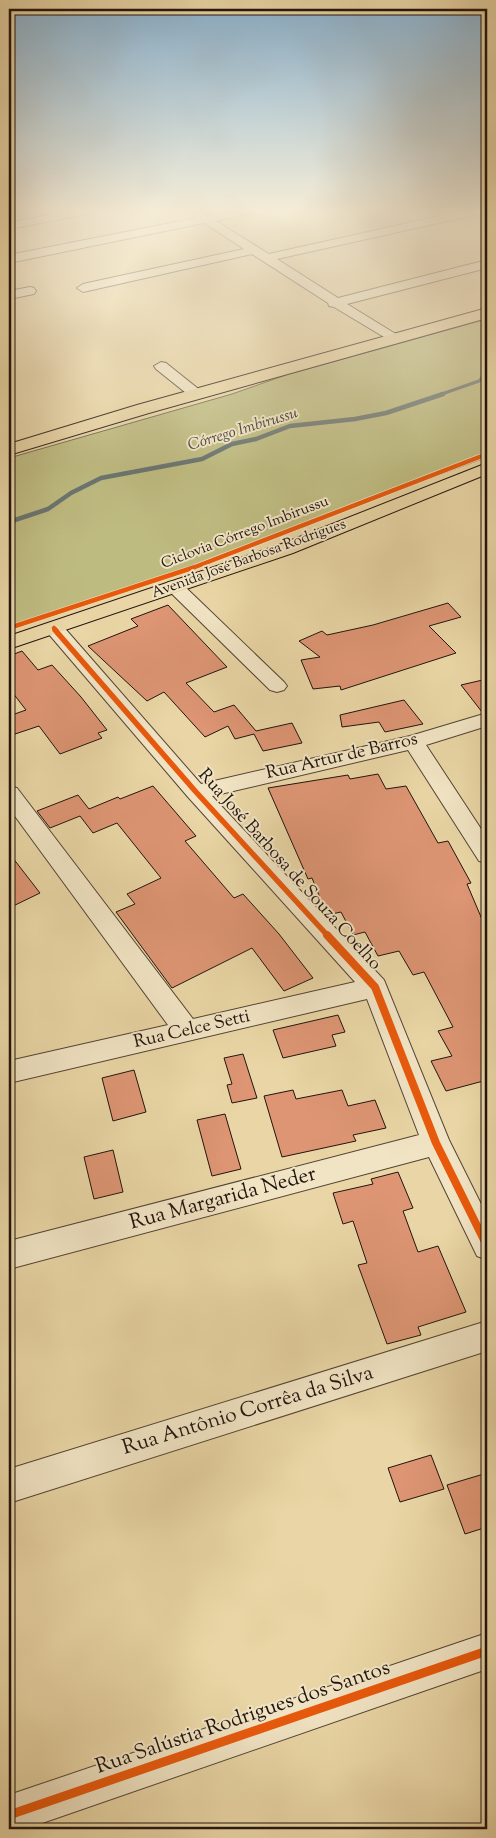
<svg xmlns="http://www.w3.org/2000/svg" width="496" height="1838" font-family="'Sorts Mill Goudy',serif">
<rect width="100%" height="100%" fill="#e9d5a5"/>
<filter id="stains"><feTurbulence type="fractalNoise" baseFrequency=".004" numOctaves="4"/><feColorMatrix values="0 0 0 0 .2 0 0 0 0 .09 0 0 0 0 .02 0 0 0 .5 -.17"/></filter>
<radialGradient id="worn" r=".72"><stop offset=".6" stop-color="#630" stop-opacity="0"/><stop offset="1" stop-color="#630" stop-opacity=".3"/></radialGradient>
<path fill="#bebb81" stroke="#706848" d="M487 319V457L266 540 9 629V458L232 394 289 374Z"/>
<g fill="none" stroke-linecap="round" stroke-linejoin="round">
<path stroke="#6b7571" stroke-width="3" d="M439 395 479 381 487 372"/>
<path stroke="#6b7571" stroke-width="4.5" d="M9 522 48 509 71 493 101 478 202 459 232 444 256 439 290 426 355 419 386 413 443 394"/>
</g>
<path fill="#dd9573" stroke="#21140f" d="M448 603 461 617 429 626 456 653 341 690 340 686 313 689 301 660 320 657 299 641 322 631 327 635 373 625Z
M168 605 227 667 186 683 214 712 234 705 256 731 292 723 302 743 263 751 254 734 235 739 228 726 205 737 164 692 147 701 88 646 138 626 131 619Z
M22 651 38 670 52 665 81 697 107 730 98 733 102 738 60 754 39 726 15 734 9 724V716L26 710 9 688V656Z
M487 679V711L482 712 461 685Z
M404 700 423 724 385 732 379 722 342 727 340 715Z
M378 774 386 789 406 786 438 843 448 841 471 883 467 884 487 931V1080L446 1091 431 1061 452 1056 438 1031 453 1027 424 972 413 975 399 951 378 956 365 932 353 935 341 912 327 915 312 878 308 879 268 788 348 775 350 779Z
M153 786 196 836 185 841 234 898 243 894 279 934 313 978 284 991 252 948 172 988 116 912 135 904 127 894 161 878 117 823 93 833 80 816 50 828 37 811 78 795 89 809 118 797 120 799Z
M9 853 40 893 9 908Z
M338 1015 345 1032 332 1035 336 1046 283 1058 273 1030Z
M243 1054 257 1098 232 1103 227 1085 232 1084 224 1058Z
M134 1070 146 1112 113 1121 102 1078Z
M293 1090 296 1099 342 1090 348 1106 375 1100 386 1128 353 1135 356 1141 282 1157 264 1096Z
M225 1114 241 1169 212 1176 197 1120Z
M113 1150 123 1192 94 1199 84 1157Z
M398 1172 413 1208 403 1211 418 1252 438 1246 466 1312 418 1327 421 1335 387 1344 358 1265 367 1263 353 1221 343 1224 333 1193 373 1184 371 1179Z
M431 1455 444 1489 400 1502 388 1468Z
M487 1473V1527L465 1534 447 1485Z"/>
<g fill="none" stroke-linecap="round" stroke-linejoin="round">
<g stroke="#534434" stroke-width="2">
<path id="minor" d="M67 211H91L86 214 9 229V223Z
M229 211H253L252 213 216 221 269 254 462 211H484L479 214 277 259 338 298 487 260V268L347 304 399 336 401 339 399 342 394 343 334 307 329 306 328 303 252 254 83 292 77 288 83 284 244 249 204 223 9 263V255L196 218 193 215 199 212 208 216Z
M30 287 34 288 36 291 34 294 9 299V291Z
M161 362 166 363 201 391 203 394 201 397H191L156 369 154 366Z
M174 581 180 582 284 682 287 686 284 690 277 692 270 690 168 590 165 586 168 582Z
M54 622 61 624 201 784 410 736 487 713V726L426 745 487 838V863L479 861 408 750 212 796 384 980 449 1140 487 1216V1260L477 1256 429 1157 9 1269V1241L419 1135 367 999 9 1083V1061L168 1025 9 808V786L17 788 193 1019 355 982 188 797 47 632 45 628 47 624Z
M487 1321V1351L9 1503V1469Z
M487 1633V1669L25 1829H9V1795Z"/>
</g>
<g stroke="#21140f" stroke-width="2">
<path id="major" d="M487 308V318L149 413 9 455V444L137 405Z
M487 463V474L293 553 9 649V636L279 545Z"/>
</g>
<use href="#minor" fill="#f1e4c4" fill-rule="evenodd"/>
<use href="#major" fill="#e9d5a5" fill-rule="evenodd"/>
<g stroke="#f1e4c4" stroke-width="6">
<path id="cycleway-far3" d="M9 628 195 567 487 454
M54 628 57 631"/>
</g>
<g stroke="#f1e4c4" stroke-width="8">
<path id="cycleway-far2" d="M55 630 196 792 328 936"/>
</g>
<g stroke="#f1e4c4" stroke-width="11">
<path id="cycleway-far1" d="M327 935 375 987 436 1143 487 1246"/>
</g>
<g stroke="#f1e4c4" stroke-width="12">
<path id="cycleway" d="M9 1815 487 1651"/>
</g>
<use href="#cycleway-far3" stroke="#e8590c" stroke-width="4.5"/>
<use href="#cycleway-far2" stroke="#e8590c" stroke-width="5.5"/>
<use href="#cycleway-far1" stroke="#e8590c" stroke-width="8"/>
<use href="#cycleway" stroke="#e8590c" stroke-width="9"/>
</g>
<linearGradient id="sky" x2="0" y2="1"><stop stop-color="#8ab4d3"/><stop offset="0.45" stop-color="#f5ecd6"/><stop offset="1" stop-color="#f5ecd6" stop-opacity="0"/></linearGradient>
<rect width="496" height="469" fill="url(#sky)"/>
<g text-anchor="middle" dominant-baseline="central" stroke-width="4" stroke-linejoin="round" paint-order="stroke">
<g font-size="15" fill="#21140f" stroke="#f1e4c4">
<text transform="translate(245 533) rotate(-21)">Ciclovia Córrego Imbirussu</text>
<text transform="translate(249 559) rotate(-20)">Avenida José Barbosa Rodrigues</text>
</g>
<g font-size="16" font-style="italic" fill="#4c4c48" stroke="#f1e4c4">
<text transform="translate(243 430) rotate(-17)">Córrego Imbirussu</text>
</g>
<g font-size="18" fill="#21140f" stroke="#f1e4c4">
<text transform="translate(342 757) rotate(-13)">Rua Artur de Barros</text>
<text transform="translate(289 870) rotate(48)">Rua José Barbosa de Souza Coelho</text>
<text transform="translate(192 1030) rotate(-13)">Rua Celce Setti</text>
</g>
<g font-size="21" fill="#21140f" stroke="#f1e4c4">
<text transform="translate(223 1199) rotate(-15)">Rua Margarida Neder</text>
<text transform="translate(248 1411) rotate(-17)">Rua Antônio Corrêa da Silva</text>
<text transform="translate(243 1718) rotate(-19)">Rua Salústia Rodrigues dos Santos</text>
</g>
</g>
<rect width="496" height="1838" fill="none" stroke="#e9d5a5" stroke-width="30"/>
<rect x="10" y="10" width="476" height="1818" fill="none" stroke="#21140f" stroke-width="2.5"/>
<rect x="15" y="15" width="466" height="1808" fill="none" stroke="#21140f"/>
<rect width="100%" height="100%" filter="url(#stains)"/>
<rect width="100%" height="100%" fill="url(#worn)"/>
</svg>
